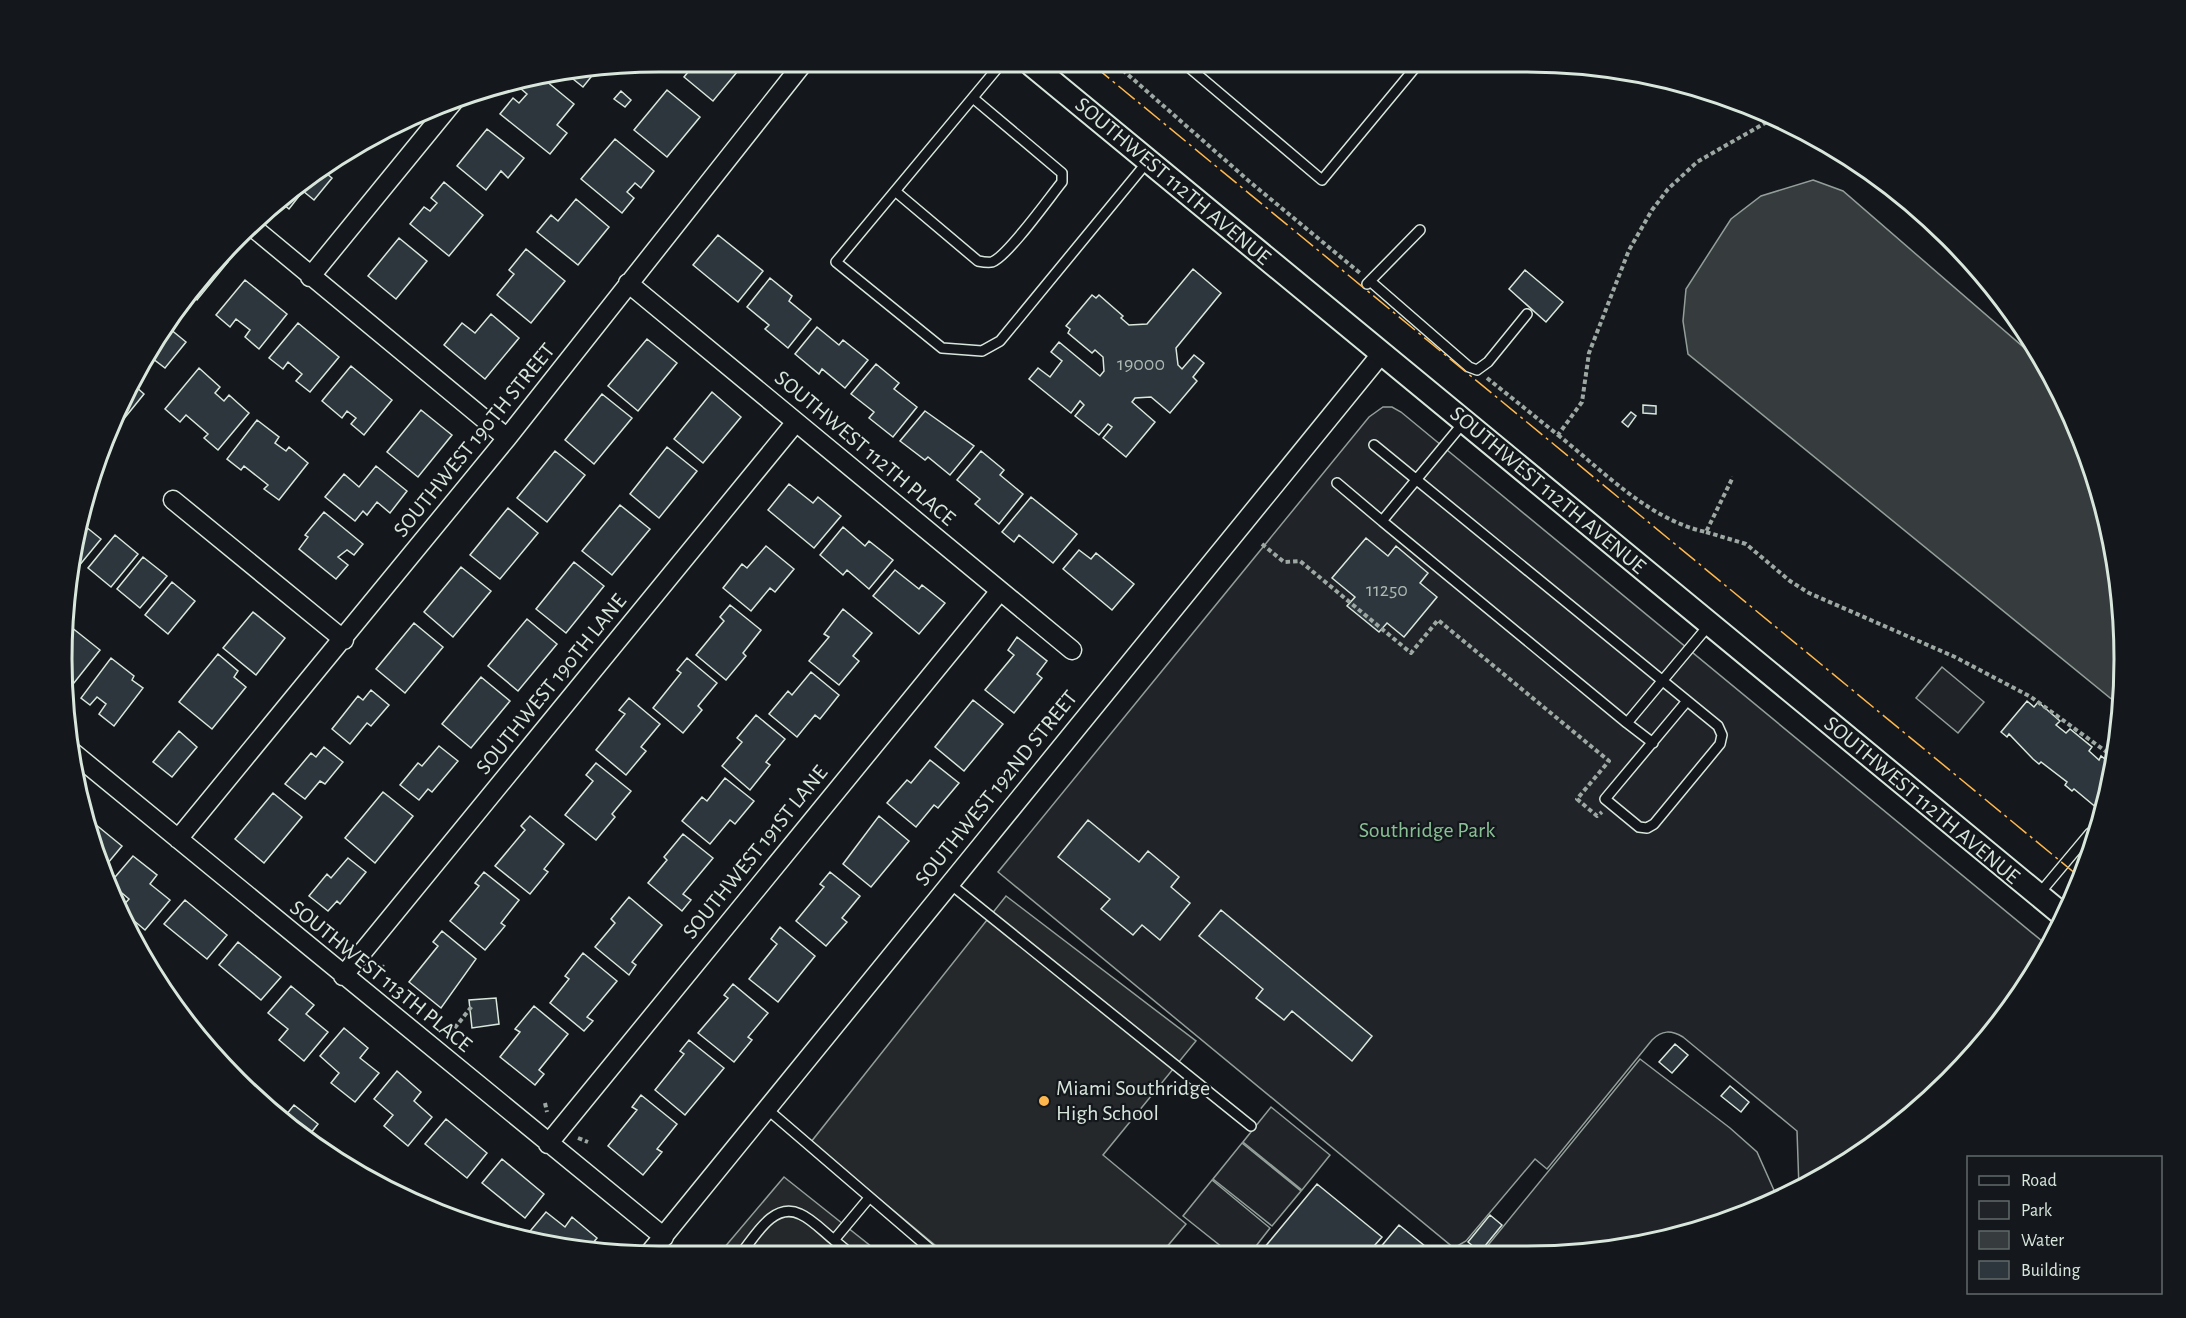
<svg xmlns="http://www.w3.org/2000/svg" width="2186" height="1318" font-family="'Alegreya Sans',sans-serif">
<rect width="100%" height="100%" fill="#14181c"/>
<path fill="#202428" stroke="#939e99" stroke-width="1.5" d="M1383 407H1392L1401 412 2048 946 2024 991 1921 1108 1825 1177 1799 1188 1797 1131 1683 1037C1671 1030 1662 1030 1652 1040L1547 1169 1535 1159 1466 1241 1454 1248 998 872 1369 417Z
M1942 667 1984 702 1958 733 1916 698Z
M1640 1059 1730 1128 1757 1152 1777 1197 1682 1236 1566 1255H1480Z
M1271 1107 1330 1155 1302 1190 1243 1142Z
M1242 1143 1301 1191 1272 1226 1213 1179Z
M1212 1180 1270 1228 1249 1255H1232L1183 1216Z"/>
<path fill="#24282b" stroke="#939e99" stroke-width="1.5" d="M1006 896 1196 1041 1103 1155 1186 1224 1160 1255H947L811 1142Z
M784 1177 882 1255H718Z"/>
<path fill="#363b3e" stroke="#939e99" stroke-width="1.5" d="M1813 180 1843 191 2044 365 2079 431 2113 543 2124 659 2120 706 1688 354 1683 321 1686 289 1731 219 1761 196Z"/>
<path fill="#2c363c" stroke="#d8e6dc" stroke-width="1.5" d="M693 66H742L713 101 684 77Z
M581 67H599L583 87 563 71Z
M540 76 574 104 557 125 567 133 550 154 500 114 513 98 519 103 527 94 520 88 528 79Z
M667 90 700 117 667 157 634 130Z
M621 91 631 100 625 107 614 99Z
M487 129 524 158 508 178 501 171 486 190 457 166Z
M615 139 654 171 641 188 635 183 627 192 634 198 622 213 581 179Z
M321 169 332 178 314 200 303 191 289 209 278 200 296 185Z
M444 182 483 215 449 256 410 224 424 207 430 211 437 203 431 198Z
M576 199 609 227 578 265 537 232 551 215 558 221Z
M718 235 763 271 738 302 693 265Z
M399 238 427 261 396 299 368 276Z
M526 249 565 281 531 323 497 295 514 274 509 270Z
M220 256 228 262 197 300 190 293Z
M1193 269 1221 293 1176 348 1178 365 1182 369 1194 355 1204 363 1193 377 1197 381 1170 413 1151 397 1135 398 1132 402 1155 422 1126 457 1103 438 1112 427 1108 424 1099 435 1075 416 1084 405 1080 401 1071 413 1029 379 1038 368 1050 377 1062 361 1051 352 1059 342 1100 376 1104 371 1103 357 1095 350 1092 353 1068 333 1070 329 1066 326 1092 295 1096 298 1099 295 1123 316 1121 318 1129 325 1147 324Z
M1525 270 1563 302 1546 322 1509 289Z
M770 278 792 296 789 301 811 319 788 348 765 329 769 325 747 307Z
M245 280 287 314 259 349 245 337 250 330 236 319 230 327 216 315Z
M491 314 519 338 485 379 444 345 462 323 475 333Z
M298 323 339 357 310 392 296 381 302 374 288 362 283 369 269 358Z
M164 324 186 342 165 368 148 355Z
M817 327 839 345 843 340 868 360 845 388 822 369 819 374 795 354Z
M647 339 677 363 638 411 608 386Z
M876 364 899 383 894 389 917 407 893 437 869 418 874 412 851 394Z
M351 366 392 400 364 435 351 424 356 418 347 411 342 418 322 401Z
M199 368 220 387 215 393 224 401 229 395 249 413 218 450 204 438 208 434 186 415 180 422 165 409Z
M134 385 144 394 123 420 118 416Z
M712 392 741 417 703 463 674 439Z
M602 394 632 418 594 464 565 440Z
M1643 405 1656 406V414L1643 413Z
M421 410 452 435 418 477 387 452Z
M925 411 974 446 950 475 928 457 925 460 900 441Z
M1631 412 1636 416 1628 427 1622 422Z
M257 420 279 437 275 443 286 451 289 447 308 463 279 500 264 489 268 485 244 466 241 470 227 459Z
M667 447 697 471 659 518 630 494Z
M555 451 585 475 547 522 517 498Z
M981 451 1004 470 1000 475 1023 494 999 524 975 504 980 499 957 480Z
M376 466 407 491 390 513 377 502 367 515 363 511 355 521 325 497 344 474 359 487Z
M789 484 813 503 818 497 841 516 814 548 768 510Z
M1031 497 1077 534 1053 563 1019 535 1014 542 1002 532Z
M620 505 650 529 612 575 582 551Z
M508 508 538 533 500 579 470 555Z
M324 512 363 544 354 555 347 550 338 557 348 565 336 579 299 549 308 537 305 535Z
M80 522 101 539 74 572 70 568Z
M843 527 865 546 869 541 893 560 869 589 847 570 843 575 820 555Z
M115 535 138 554 111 587 88 568Z
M1366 538 1388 556 1396 546 1428 573 1420 583 1437 597 1404 637 1387 623 1379 632 1347 606 1355 597 1332 578Z
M766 546 794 569 775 592 770 588 751 611 723 588 742 564 747 568Z
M1079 550 1091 559 1096 553 1134 584 1112 610 1063 569Z
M143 557 167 576 140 608 117 589Z
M574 562 604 586 566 633 536 609Z
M461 567 491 591 453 637 424 612Z
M895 570 919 589 922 585 945 603 919 634 873 596Z
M172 582 195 601 168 634 145 615Z
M730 605 761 630 743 653 746 656 726 680 696 655 724 621 720 617Z
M843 609 872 633 853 656 859 661 839 685 809 661 829 637 824 634Z
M253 612 285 638 256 675 223 648Z
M527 619 557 644 518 691 488 666Z
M66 623 100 650 70 688 64 683 62 659Z
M414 623 443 647 405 693 376 669Z
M1017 637 1047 661 1037 674 1042 678 1014 713 985 690 1014 655 1008 650Z
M218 654 238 671 234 677 246 687 212 729 179 702Z
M111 658 134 676 132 680 143 688 114 726 99 714 106 704 97 697 90 705 81 698Z
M687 658 717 683 698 706 702 710 683 733 653 708 681 673 677 670Z
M811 672 839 695 820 719 815 715 797 737 769 714 788 691 792 695Z
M481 677 510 701 471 748 442 724Z
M371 690 389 705 371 726 367 723 350 744 332 729 358 696 363 700Z
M629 698 660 724 641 747 646 751 626 775 596 750 625 714 619 710Z
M973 700 1003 724 964 771 935 747Z
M2027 701 2034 707 2038 702 2060 721 2056 725 2066 733 2070 729 2092 747 2089 751 2099 760 2101 756 2114 766 2101 815 2096 811 2098 809 2074 789 2072 791 2065 785 2067 782 2041 762 2039 764 2033 759 2009 734 2007 737 2001 732Z
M756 715 785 739 766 762 770 765 750 790 722 766 742 742 737 738Z
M179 731 197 747 172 777 153 762Z
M439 746 458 761 432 792 428 789 419 800 400 785 418 763 422 766Z
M324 747 343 762 325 784 320 781 305 799 285 784 311 753 316 757Z
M930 760 959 783 938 808 934 805 916 827 887 803 907 780 911 783Z
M596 763 631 791 612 814 615 817 596 840 565 815 593 781 586 775Z
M725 778 754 801 735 824 730 820 710 844 682 821 702 797 707 801Z
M383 792 413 816 375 863 345 838Z
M273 793 302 817 264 863 235 839Z
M84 815 122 846 103 869 93 851Z
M530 816 564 844 544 869 548 872 530 894 495 866 525 830 521 826Z
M879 816 909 841 871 887 843 864Z
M1088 820 1139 862 1148 851 1179 877 1171 887 1190 903 1160 940 1142 925 1133 935 1101 909 1110 899 1058 857Z
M683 834 713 858 683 894 691 900 682 911 648 883 667 860 664 857Z
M133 856 157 875 150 884 170 900 145 930 120 909 129 899 110 883Z
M348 858 366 872 340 904 337 901 328 911 309 896 327 874 331 878Z
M484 872 519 900 501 923 505 926 485 950 450 921 479 886 475 883Z
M830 872 860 896 842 918 847 922 826 946 796 921 824 887 820 884Z
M629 897 662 925 632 962 636 965 629 975 595 947 615 923 611 919Z
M185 900 227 935 207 959 164 924Z
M1221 910 1372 1036 1352 1061 1292 1011 1284 1020 1256 998 1263 989 1199 936Z
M780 927 815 956 778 1002 749 979 777 944 771 939Z
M442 931 476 959 441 1008 409 982 438 946 433 942Z
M238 942 281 977 261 1000 219 965Z
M583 953 617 981 587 1017 593 1021 584 1031 550 1003 569 979 565 976Z
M733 984 768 1013 748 1037 752 1040 734 1062 698 1033 728 998 724 995Z
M291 986 314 1005 306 1014 328 1032 304 1061 279 1040 288 1029 268 1013Z
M496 998 499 1024 472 1028 469 1000Z
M534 1006 568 1034 539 1070 544 1074 535 1085 500 1057 520 1032 515 1029Z
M175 1007 198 1027 194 1033 185 1022Z
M344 1028 368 1048 360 1058 379 1073 355 1102 331 1083 339 1073 320 1056Z
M689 1040 724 1068 685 1115 655 1090 684 1054 680 1051Z
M1675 1044 1688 1055 1672 1073 1659 1062Z
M214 1056 253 1088 250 1092 237 1082Z
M397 1071 421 1092 414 1101 432 1117 408 1146 384 1126 393 1115 374 1099Z
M1730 1086 1749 1102 1741 1112 1721 1096Z
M641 1095 677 1124 657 1149 662 1152 643 1175 608 1146 637 1110 632 1107Z
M266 1098 286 1115 294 1105 318 1124 306 1139 262 1103Z
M446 1119 487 1153 467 1178 425 1144Z
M322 1145 347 1166 319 1149Z
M502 1159 544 1194 525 1218 482 1183Z
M1317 1184 1382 1237 1366 1255H1273L1264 1248Z
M546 1212 565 1227 572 1217 597 1238 588 1249 526 1236Z
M1490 1215 1502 1225 1480 1252 1468 1242Z
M1399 1225 1436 1255H1374Z"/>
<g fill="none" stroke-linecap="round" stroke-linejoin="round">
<g stroke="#d8e6dc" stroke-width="12">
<path id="service" d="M1185 64 1322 180 1419 63
M1000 65 836 262 942 348 982 351 1000 341 1148 161
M895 191 978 261C983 262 988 263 992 262 1008 256 1049 198 1062 182V173L973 98
M1370 281 1469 367 1477 370 1488 362 1527 314
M1367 284 1420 230
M1464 422 1382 521 1627 723 1709 625
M1374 445 1718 726 1722 735 1720 744 1654 824 1647 828 1639 827 1605 799 1687 701
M1337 483 1382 521
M1627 723 1653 743
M949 883 1251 1126
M2039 894 2090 833 2094 837
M767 1109 937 1255
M834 1240 852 1255
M740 1255C754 1238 773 1201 800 1214 812 1219 824 1232 834 1240L869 1198"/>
</g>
<g stroke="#d8e6dc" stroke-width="21">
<path id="minor" d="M250 225 507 438
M310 277 457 97
M628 283 1072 650
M173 500 344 640
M70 750 664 1237
M178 839 507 438 801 66
M343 976 796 422
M548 1144 1000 591
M648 1255 1382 353"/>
</g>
<g stroke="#d8e6dc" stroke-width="26">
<path id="tertiary" d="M1032 65 2064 916"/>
</g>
<path stroke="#9da8a2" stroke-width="4" stroke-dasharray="4.5 3" stroke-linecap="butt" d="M1117 65 1250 182 1360 273
M1487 378 1558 435 1582 402 1589 353 1629 250 1652 210 1668 189 1697 162 1772 119
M1558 435C1602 470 1649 520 1706 532L1733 477
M1706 532 1746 544 1790 581 1809 593 1955 657 2031 697 2115 758
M1262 544 1284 562 1300 561 1411 653 1438 620 1609 761 1577 799 1597 816 1602 812
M375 964 384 967
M450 1034 472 1006
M545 1103 547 1112
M578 1138 588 1142"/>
<use href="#service" stroke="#14181c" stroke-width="9"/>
<use href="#minor" stroke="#14181c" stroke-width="18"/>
<use href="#tertiary" stroke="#14181c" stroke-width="22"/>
<path stroke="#ffb74d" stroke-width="1.5" stroke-dasharray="21 4.5 3 4.5" stroke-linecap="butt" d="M1093 65 2082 879"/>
</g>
<circle fill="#ffb74d" stroke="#14181c" stroke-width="2" cx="1044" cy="1101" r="6"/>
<g text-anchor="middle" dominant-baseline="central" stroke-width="4.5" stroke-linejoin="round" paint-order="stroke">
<g font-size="20" fill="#adbab4">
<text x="1141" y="364">19000</text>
<text x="1387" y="590">11250</text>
</g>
<g font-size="22" fill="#d8e6dc" stroke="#14181c">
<text transform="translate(1173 181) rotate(40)">SOUTHWEST 112TH AVENUE</text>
<text transform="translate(474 440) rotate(-51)">SOUTHWEST 190TH STREET</text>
<text transform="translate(865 448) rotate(40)">SOUTHWEST 112TH PLACE</text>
<text transform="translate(1548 490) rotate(40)">SOUTHWEST 112TH AVENUE</text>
<text transform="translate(551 684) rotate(-51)">SOUTHWEST 190TH LANE</text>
<text transform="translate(996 788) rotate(-51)">SOUTHWEST 192ND STREET</text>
<text transform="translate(1922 800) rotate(40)">SOUTHWEST 112TH AVENUE</text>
<text transform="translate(755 852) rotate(-51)">SOUTHWEST 191ST LANE</text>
<text transform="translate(381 976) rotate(39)">SOUTHWEST 113TH PLACE</text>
</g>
<g font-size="22" fill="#8ac095" stroke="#14181c">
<text x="1427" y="830">Southridge Park</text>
</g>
<g font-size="22" fill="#d8e6dc" stroke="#14181c" text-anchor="start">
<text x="1056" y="1088">Miami Southridge<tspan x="1056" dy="25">High School</tspan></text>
</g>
</g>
<path d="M0 0H2186V1318H0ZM659 72H1527A587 587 0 0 1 2114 659V659A587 587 0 0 1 1527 1246H659A587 587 0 0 1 72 659V659A587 587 0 0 1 659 72Z" fill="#14181c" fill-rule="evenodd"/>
<path fill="none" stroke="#d8e6dc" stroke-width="3" d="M659 72H1527A587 587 0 0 1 2114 659V659A587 587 0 0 1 1527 1246H659A587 587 0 0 1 72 659V659A587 587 0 0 1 659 72Z"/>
<rect x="1967" y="1156" width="195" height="138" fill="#14181c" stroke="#626a69" stroke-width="1.5"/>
<rect x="1979" y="1176" width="30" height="9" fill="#14181c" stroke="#626a69" stroke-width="1.5"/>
<text x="2021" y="1186" font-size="18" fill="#d8e6dc">Road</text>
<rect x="1979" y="1201" width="30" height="18" fill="#202428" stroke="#626a69" stroke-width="1.5"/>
<text x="2021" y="1216" font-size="18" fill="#d8e6dc">Park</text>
<rect x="1979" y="1231" width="30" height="18" fill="#363b3e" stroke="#626a69" stroke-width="1.5"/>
<text x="2021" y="1246" font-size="18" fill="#d8e6dc">Water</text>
<rect x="1979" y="1261" width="30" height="18" fill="#2c363c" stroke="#626a69" stroke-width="1.5"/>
<text x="2021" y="1276" font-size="18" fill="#d8e6dc">Building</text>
</svg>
